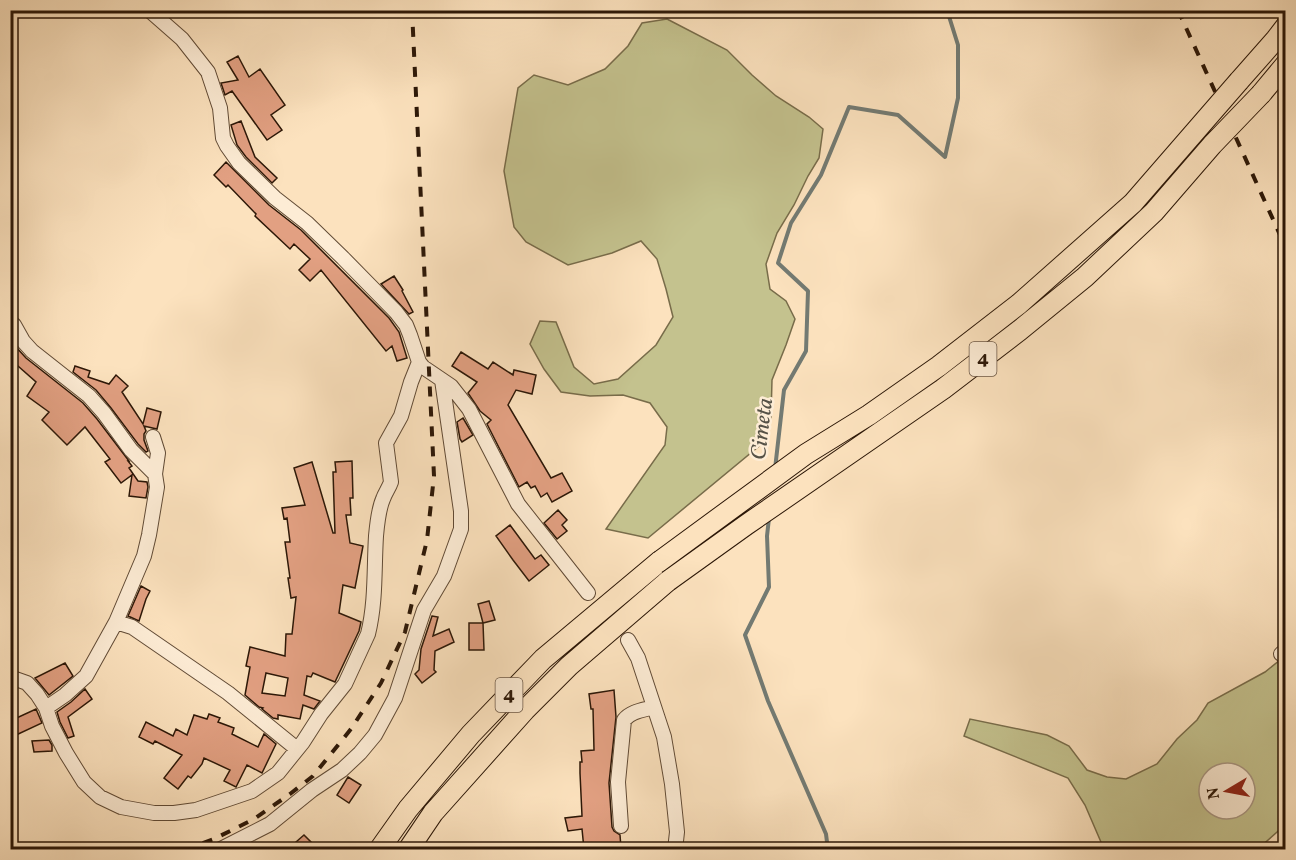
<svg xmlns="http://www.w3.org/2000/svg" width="1296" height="860" font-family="Vollkorn,serif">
<rect width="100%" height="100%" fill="#fce2be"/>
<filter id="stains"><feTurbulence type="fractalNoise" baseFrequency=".00333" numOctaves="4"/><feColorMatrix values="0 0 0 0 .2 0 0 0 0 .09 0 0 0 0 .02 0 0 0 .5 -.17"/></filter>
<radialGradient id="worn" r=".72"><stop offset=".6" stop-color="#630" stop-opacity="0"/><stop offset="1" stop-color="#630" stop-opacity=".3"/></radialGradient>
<path fill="#c4c28e" stroke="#786c4a" stroke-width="1.5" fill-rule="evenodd" d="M667 19 727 50 752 75 776 96 809 117 823 129 819 158 808 176 794 205 777 233 766 264 770 289 786 301 795 319 786 345 772 380 771 417 764 442 648 538 606 529 665 445 667 427 650 403 623 395 590 396 561 392 544 369 530 344 540 321 556 322 574 367 594 384 618 379 656 345 673 317 666 289 657 259 641 241 612 253 568 265 526 242 514 227 504 171 518 88 534 75 568 85 605 69 628 46 642 23Z
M1285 656V825L1258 849H1104L1085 805 1068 778 964 736 970 719 1047 735 1069 746 1087 770 1107 777 1126 779 1157 764 1177 739 1197 720 1208 703 1265 672ZM1209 773H1245V809H1209Z"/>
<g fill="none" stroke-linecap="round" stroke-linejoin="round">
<path stroke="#737a72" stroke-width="4" d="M775 469 784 390 806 351 808 291 778 263 791 223 821 175 849 107 898 115 945 157 958 98V45L947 10
M769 518 767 536 769 587 745 635 768 701 826 834 828 850"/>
</g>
<path fill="#e2a082" stroke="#2c1707" stroke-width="1.5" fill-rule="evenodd" d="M238 56 249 77 260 69 285 105 271 115 282 130 267 140 232 91 225 95 221 83 238 80 227 62Z
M241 121 255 157 277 178 272 183 246 157 237 145 231 125Z
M226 162 269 205 301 230 389 318 399 332 407 358 397 361 392 346 386 351 321 270 310 281 299 270 310 259 294 244 290 249 255 216 256 214 228 185 226 187 214 175Z
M394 276 403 290 402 291 413 312 409 314 381 284Z
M10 337 16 347 26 358 83 403 97 419 129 461H128L132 466 129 468 138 481 147 482 148 487 146 498 129 496 132 475 121 483 105 462 110 459 85 427 67 445 42 420 49 412 27 396 36 382 10 359Z
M461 352 488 369 493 362 513 375 514 370 536 375 532 394 516 390 508 405 551 478 562 473 572 491 552 502 547 493 541 497 535 486 531 488 527 482 519 487 487 424 491 420 480 411 468 393 477 382 452 366Z
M75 366 90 371 88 377 109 384 116 375 128 386 122 392 143 424 147 408 161 412 157 429 144 426 146 431 144 434V440L148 451 146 452 138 444 111 408 96 390 73 372Z
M463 418 473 435 462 442 460 439 457 422Z
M352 461 353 498H350L351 515H346L350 543 363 546 355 588 343 585 339 613 361 622 359 631 335 682 313 673 311 677 307 676 304 695 320 701 314 709 303 705 300 719 278 715V719L273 718 262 709 263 708 259 707 245 695 250 667 246 666 250 647 285 656 286 634H292L296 597 291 598 288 578H290L285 542H290L287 518 284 519 282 508 305 505 294 468 312 462 333 533H335L333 472H336L335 462ZM266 673 288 678 285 696 262 693Z
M558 510 567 520 562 525 567 531 557 539 544 523Z
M510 525 535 559 541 555 549 565 529 581 513 560 496 536Z
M141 586 150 591 146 599 139 621 128 616Z
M489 601 495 620 483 623 478 604Z
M432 616 438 617 433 636 449 629 454 642 435 651 434 670 436 672 422 683 415 674 419 670 421 649Z
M469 623H483L484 650H469Z
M65 663 73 676 49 695 35 678Z
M85 689 92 699 68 717 74 736 68 738 60 722 57 712 71 702Z
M614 690 616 717 609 783 612 827 614 831 620 835 621 848H610V849H584L582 829 568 831 565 818 582 816 580 773V762H582L581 751 594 750 593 709H591L589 694Z
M36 709 42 723 14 736 10 729V721Z
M209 714 220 718 218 722 234 728 232 734 258 747 264 734 276 744 262 773 247 765 236 787 224 781 230 770 204 758 202 764 191 778 188 776 178 789 164 778 182 755 155 741 153 744 139 737 146 722 173 736 176 729 187 735 194 715 207 719Z
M49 740 52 745V751L34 752 32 741Z
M348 777 361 785 349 803 337 795Z
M304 835 314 845 309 849H288Z"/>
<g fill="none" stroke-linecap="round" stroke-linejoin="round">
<g stroke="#604a35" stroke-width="16">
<path id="minor" d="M149 10 182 39 208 72 220 108 223 138 227 146 239 163 275 198 307 223 343 258 396 312 406 325 410 335 419 362 423 367 451 386 469 409 518 504 588 593
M10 323 14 325 23 341 32 351 89 396 104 413 131 450 155 474 157 487 149 535 144 556 116 622 86 676 65 695 46 708
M153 437 158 453 155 474
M116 622 132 627 228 693 297 749
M628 640 638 658 664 737 672 784 677 832 675 850
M1281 654 1286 650
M10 677 27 683 37 694 46 708 52 726 66 753 84 782 100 797 121 807 154 813H174L196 810 252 791 278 773 303 742 321 714 345 684 368 634C376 602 374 568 376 536 377 525 379 508 383 499 385 493 389 488 391 482L386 443 401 416 411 382 419 362
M621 826 618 782 624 720C631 711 644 710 654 707
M219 850 270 824 312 790 342 770 360 753 375 735 395 698 424 610 444 576 461 529V511L442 380"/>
</g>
<g stroke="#2c1707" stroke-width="22">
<path id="highway" d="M1239 81 1276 39 1286 26
M1261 94 1286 64
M379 850 408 809 471 734 543 659 660 561
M408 850 433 813 525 710 569 666 668 581"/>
</g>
<use href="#minor" stroke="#fdecd5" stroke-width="14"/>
<use href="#highway" stroke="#fce2be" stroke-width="20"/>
<path stroke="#2c1707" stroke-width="4" stroke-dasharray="10 10" stroke-linecap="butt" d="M1178 10 1286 248
M184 850 214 839 254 819 290 794 313 776 351 729 381 683 405 632 427 540 434 476 412 10
M1276 850 1286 841"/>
<g stroke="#2c1707" stroke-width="22" stroke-linecap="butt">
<path id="highway-bridge" d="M660 561 806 454 869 415 939 366 1019 304 1133 203 1239 81
M668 581 746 525 943 389 1020 330 1085 277 1154 212 1212 145 1261 94"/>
</g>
<use href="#highway-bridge" stroke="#fce2be" stroke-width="20"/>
</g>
<g text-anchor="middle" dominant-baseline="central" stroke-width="5" stroke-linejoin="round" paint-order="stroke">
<g fill="#fdecd5" stroke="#6b5745" stroke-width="1.5">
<rect x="969.5" y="342" width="27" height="34" rx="4.5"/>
<rect x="495.5" y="678" width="27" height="34" rx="4.5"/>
</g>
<g font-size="20" font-weight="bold" fill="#2c1707">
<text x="983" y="359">4</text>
<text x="509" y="695">4</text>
</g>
<g font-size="22" font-style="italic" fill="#555146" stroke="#fdecd5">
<text transform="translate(763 429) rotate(-83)">Cimeta</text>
</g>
</g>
<rect width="1296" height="860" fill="none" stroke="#fce2be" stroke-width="36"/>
<rect x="12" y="12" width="1272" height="836" fill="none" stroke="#2c1707" stroke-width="3"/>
<rect x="18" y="18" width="1260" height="824" fill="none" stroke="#2c1707" stroke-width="1.5"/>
<g transform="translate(1227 791) rotate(260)"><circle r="28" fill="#fdecd5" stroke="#a99783" stroke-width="1.5"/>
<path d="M0-4.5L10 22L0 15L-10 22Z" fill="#8f2418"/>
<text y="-9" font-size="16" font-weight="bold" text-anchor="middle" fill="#2c1707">N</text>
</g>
<rect width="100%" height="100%" filter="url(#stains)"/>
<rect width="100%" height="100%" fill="url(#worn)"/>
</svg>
